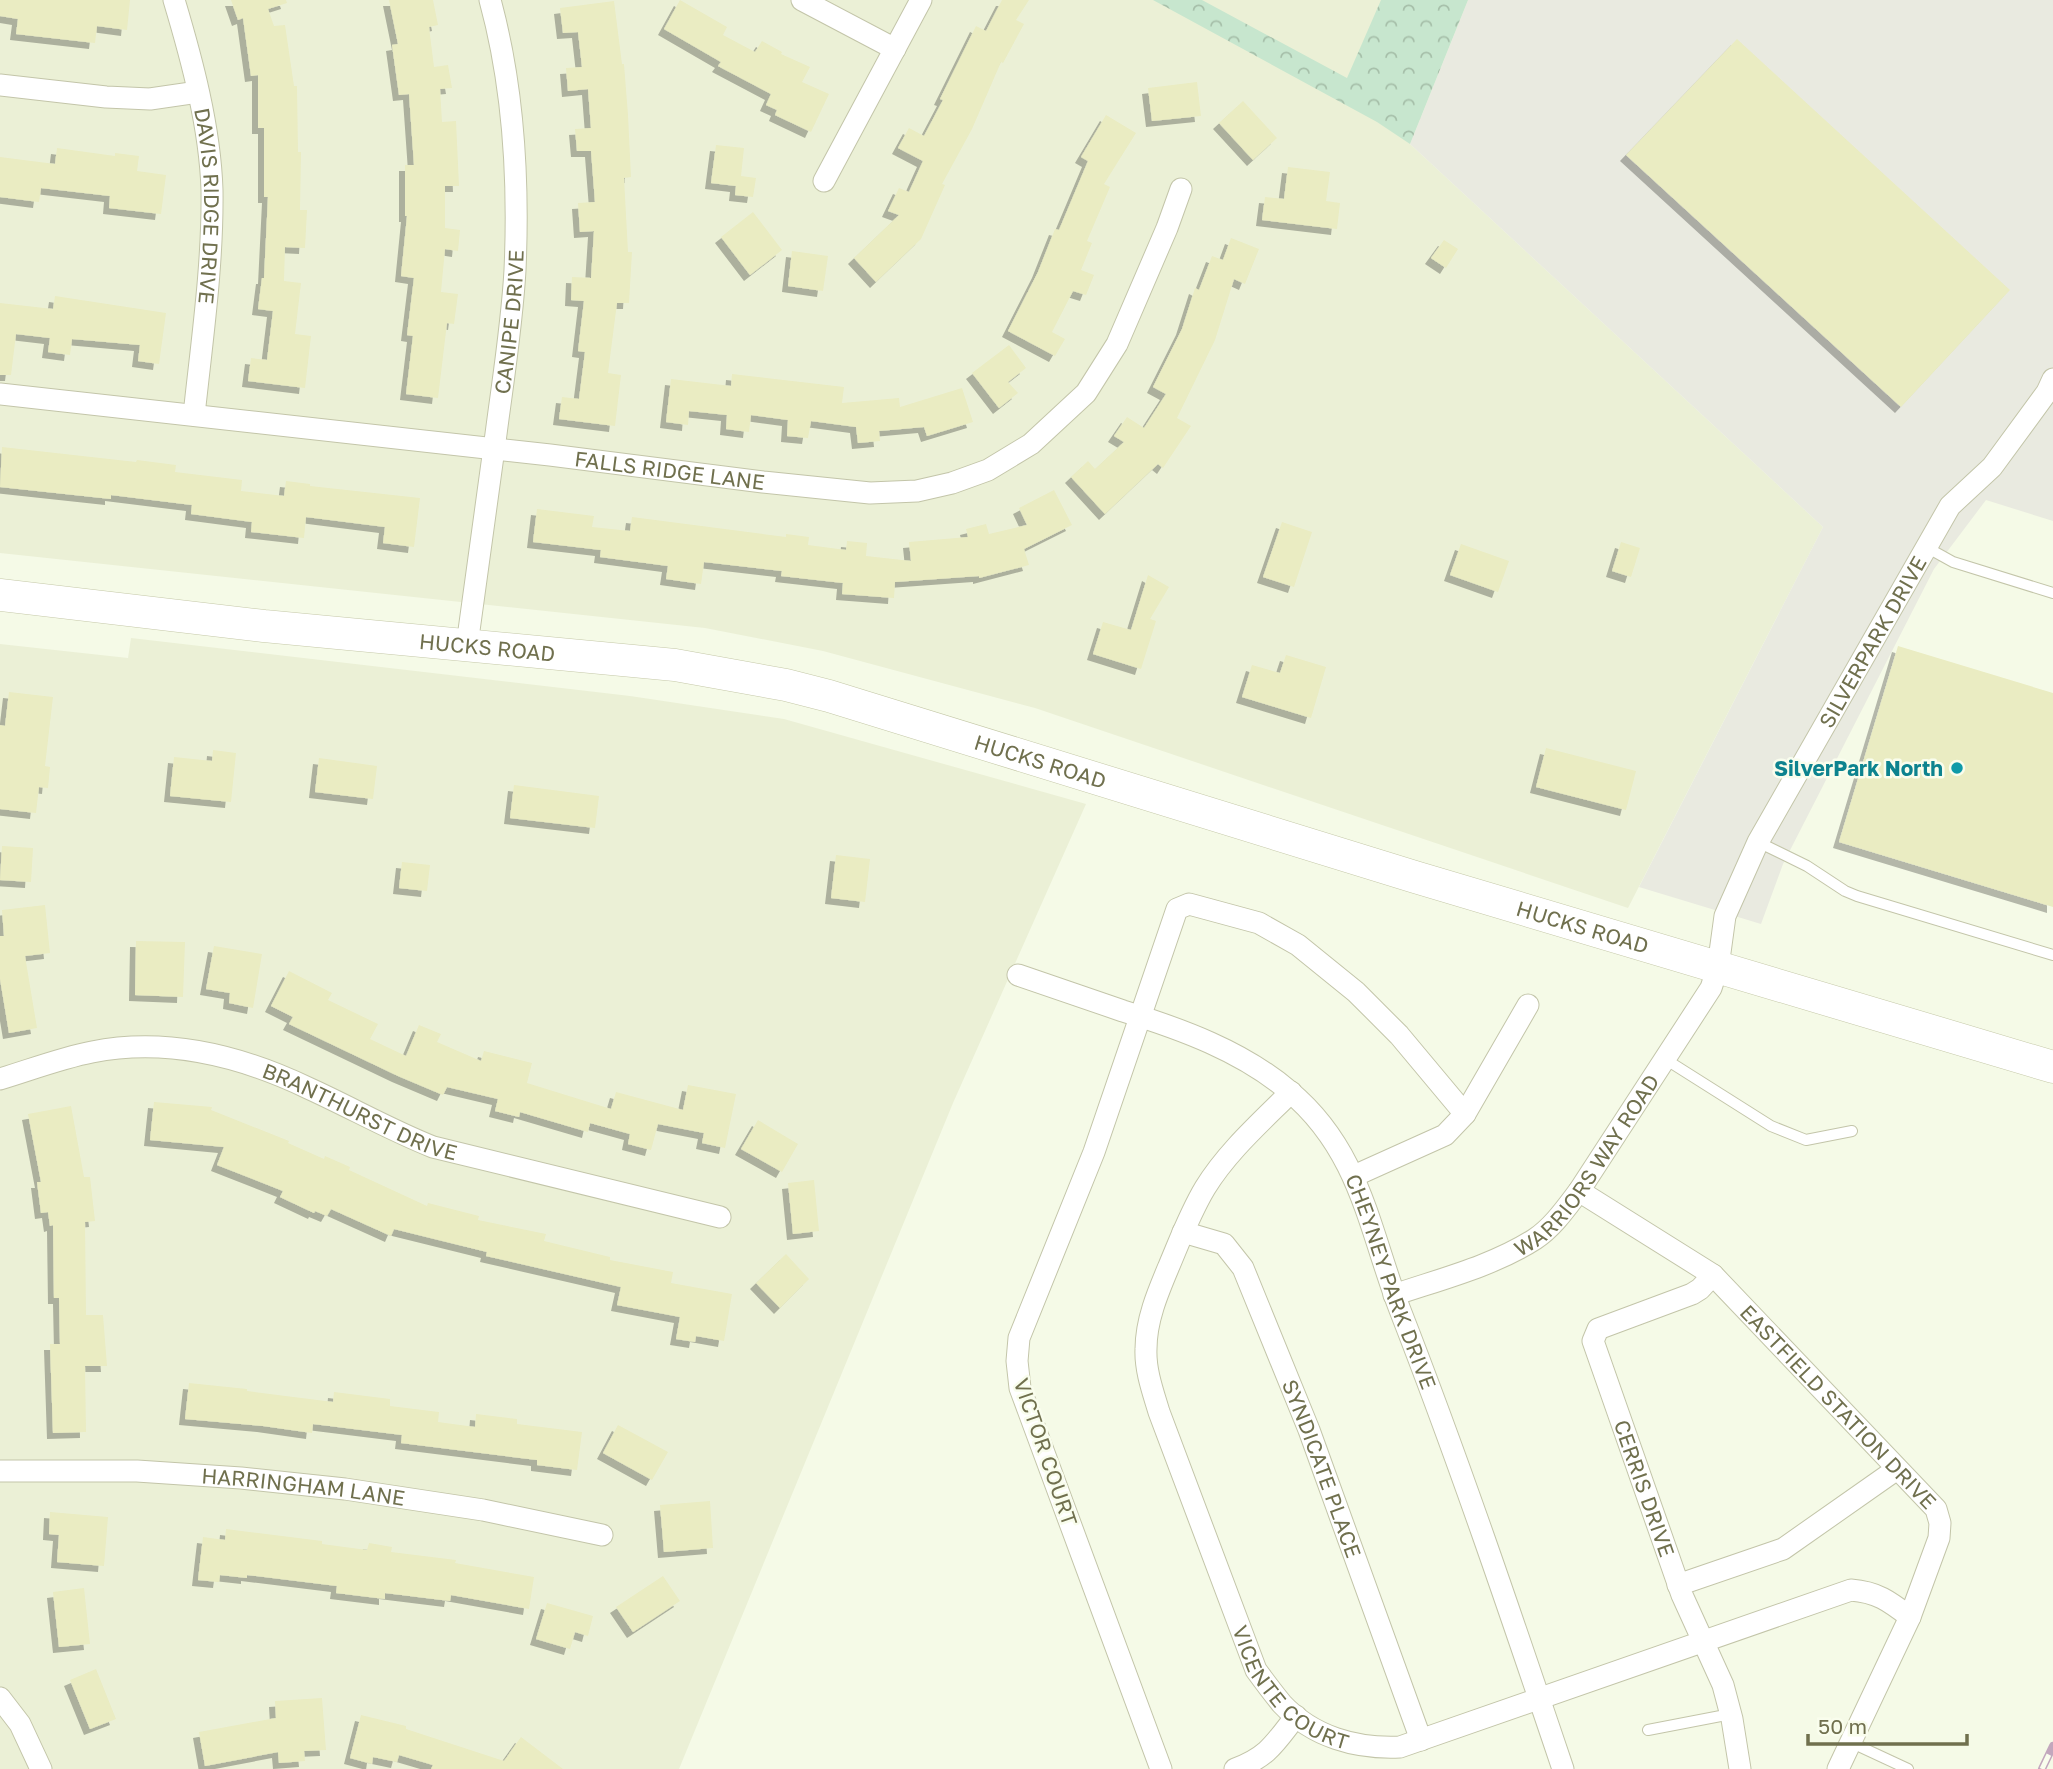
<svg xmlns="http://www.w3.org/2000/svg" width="2053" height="1769" font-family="'Golos Text',sans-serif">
<defs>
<pattern id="forest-crowns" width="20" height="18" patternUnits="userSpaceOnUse" patternTransform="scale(1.75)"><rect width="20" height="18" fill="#c7e6ce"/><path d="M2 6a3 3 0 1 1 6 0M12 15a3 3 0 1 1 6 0" fill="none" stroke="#a6bfa9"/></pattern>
<filter id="shadow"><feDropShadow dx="-6" dy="6" stdDeviation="0" flood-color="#0004"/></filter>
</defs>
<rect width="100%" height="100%" fill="#f5fae7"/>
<path fill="#ebf0d6" d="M0 0H1468L1410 144 1823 527 1628 908 1035 708 823 651 705 628 0 553Z
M131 638 630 696 784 719 1086 804 953 1103 679 1769H0V644L128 658Z"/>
<path fill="#e9eae0" d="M1468 0H2053V521L1986 500 1934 569 1783 864 1761 924 1639 887 1823 527 1410 144Z"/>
<path fill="url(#forest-crowns)" d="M1153 0H1202L1347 78 1381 0H1468L1410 144 1377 122Z"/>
<path fill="#eaecc2" filter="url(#shadow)" d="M0 0H130L127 30 97 26 95 43 16 34 18 19 0 16Z
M231 0H286L287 3 268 9 274 26 285 25 294 86H297L298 152H301L300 210H307L305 248 285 247 284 281 301 283 295 334 311 336 305 388 248 381 251 358 267 360 273 311 258 309 262 278H264L268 197H264V128H258V75L251 76 243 18 238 20Z
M389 0H433L438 25 429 27 434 67 448 65 452 88 440 89 442 122 456 121 459 186H445V228L460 230 458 251 445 249 441 292 458 294 454 324 447 323 438 398 406 394 413 336 407 335 414 278 401 276 407 216H405V165H414L409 94 399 95 392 45 398 44Z
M680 0 727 27 723 35 755 52 762 41 782 52 781 54 810 67 802 82 829 94 811 132 775 115 777 110 766 105 771 94 718 66 721 62 664 29Z
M1002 0H1029L1016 20 1024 24 1003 63 1001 62 972 129 942 184 945 185 921 239 876 282 854 258 899 215 888 211 899 188 909 192 923 161 898 148 909 128 924 136 943 100 940 99 976 26 986 31Z
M614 1 622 64H624L628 115 631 177 624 178 628 252H632L629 303H617L608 373 621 375 615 426 559 419 562 397 579 399 585 352 578 351 584 301 571 300 572 277 591 278 594 231 580 232 578 203 595 202 591 151H577L575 129 591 128 588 89 568 91 566 68 582 67 578 32 563 33 560 8Z
M1737 39 2010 290 1901 407 1626 155Z
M1197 82 1201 116 1152 121 1148 88Z
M1243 101 1277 138 1253 160 1219 123Z
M1106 115 1136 133 1104 184 1110 187 1087 241 1092 243 1081 270 1094 275 1086 295 1073 291 1052 332 1065 339 1055 356 1008 331 1038 272 1055 229 1059 230 1088 161 1081 157Z
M716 145 744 148 741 176 756 178 753 197 735 195 736 186 711 183Z
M57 148 115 156V153L139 156 137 171 166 175 161 214 109 208 110 196 41 188 39 202 0 197V157L55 164Z
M1288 167 1330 172 1326 201 1340 203 1337 229 1262 220 1265 197 1284 199Z
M753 212 782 250 750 275 721 237Z
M1231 238 1259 249 1245 284 1234 279 1215 340 1177 418 1191 426 1163 468 1158 464 1105 514 1071 477 1088 461 1095 469 1124 442 1114 436 1127 417 1144 428 1166 394 1153 387 1182 329 1195 288 1199 290 1212 256 1223 260Z
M1444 240 1458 249 1446 268 1431 258Z
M792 251 828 256 823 291 788 286Z
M55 296 166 313 159 364 138 361 140 345 72 339 70 355 48 352 50 338 16 334 11 375H0V303L53 309Z
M1009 345 1026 368 1008 382 1018 393 999 408 972 373Z
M732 374 844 387 842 403 899 398 900 407 962 388 973 422 927 436 924 427 879 431 880 441 858 443 856 427 811 421 808 438 787 436 788 420 751 415 749 432 726 429 727 415 689 411 688 425 666 422 671 379 731 386Z
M2 447 136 462 137 460 176 465 175 472 242 480 241 491 284 496 286 481 310 484V486L420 498 414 547 383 543 385 527 306 517 304 538 251 532 252 522 191 514 192 505 111 495V499L0 487Z
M1054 490 1072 525 1024 549 1029 565 979 578V576L895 582 894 598 842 594 843 583 781 576 782 571 704 562 701 584 666 579 668 566 600 557 601 550 533 542 537 509 594 516 592 527 630 531 632 517 786 537V534L809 537 808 545 846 550 847 541 867 543 866 556 911 561 909 542 968 537 966 529 986 524 989 534 1027 525 1019 508Z
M1282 522 1312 532 1294 587 1263 577Z
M1621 542 1640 548 1631 577 1612 571Z
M1461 544 1509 561 1498 592 1450 575Z
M1148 575 1169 587 1150 619 1156 621 1141 669 1093 654 1103 622 1131 630Z
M1898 646 2053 693V907L1839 842Z
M1286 655 1326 667 1311 718 1242 697 1252 665 1280 673Z
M9 692 53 697 45 766 50 767 48 788 39 787 36 813 0 809V725L5 726Z
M1546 748 1636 771 1626 810 1536 787Z
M213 750 236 753 231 802 170 796 174 757 212 761Z
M319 758 377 766 373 799 315 792Z
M514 785 599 796 595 828 510 818Z
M2 846 33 848 31 882 0 880Z
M836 855 870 859 865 902 831 898Z
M402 862 430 865 427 891 399 888Z
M45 905 50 953 25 956 37 1028 9 1033 0 979V936H4L2 910Z
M136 941 185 942 183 997 135 995Z
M214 946 262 954 253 1008 229 1003 230 993 206 989Z
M289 971 332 993 328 1000 378 1024 370 1039 406 1056 419 1025 441 1034 437 1042 481 1061 484 1051 532 1063 527 1083 611 1109 616 1092 683 1110 688 1085 736 1094 725 1148 702 1143 704 1133 658 1124 651 1150 628 1144 630 1134 590 1123 588 1132 520 1112 519 1117 495 1111 498 1099 447 1087 443 1095 398 1076 289 1024 293 1017 271 1006Z
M154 1102 212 1107 211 1110 289 1141 288 1143 324 1159 325 1156 350 1167 349 1170 427 1206 428 1203 479 1216 478 1220 546 1234 544 1241 610 1257V1260L673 1272 671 1283 732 1294 724 1341 696 1336 695 1342 676 1339 680 1317 617 1305 621 1287 486 1256 487 1252 394 1229 391 1236 331 1209 327 1216 315 1211 314 1213 280 1197 283 1191 217 1165 224 1147 150 1140Z
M71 1106 84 1177H90L95 1221 85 1222 86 1315H103L107 1366H85L86 1432 53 1433 50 1344H60L59 1298H54L53 1225 50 1226 48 1212 41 1213 37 1182H41L28 1114Z
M758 1120 798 1144 782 1172 741 1149Z
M814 1180 819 1231 793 1234 788 1183Z
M786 1254 809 1279 780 1308 756 1283Z
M189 1383 247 1389V1391L333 1402 334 1392 390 1399V1406L439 1412 438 1422 475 1427 476 1414 517 1419V1424L582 1432 577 1470 537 1465V1460L401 1443 402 1435 313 1424 312 1433 263 1426 185 1419Z
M618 1425 668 1452 652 1480 603 1453Z
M710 1501 713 1548 664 1552 660 1505Z
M50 1512 108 1517 104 1566 57 1562 59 1535 49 1534Z
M226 1529 322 1541V1544L367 1550 369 1543 392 1547 391 1552 456 1560 455 1563 534 1577 529 1609 451 1595 450 1601 385 1593V1599L336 1593 337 1586 247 1575V1578L220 1575 219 1582 198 1580 203 1537 225 1540Z
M663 1576 680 1601 633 1632 616 1607Z
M84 1588 90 1644 59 1647 53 1592Z
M547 1603 593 1616 588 1636 575 1632 570 1649 536 1639Z
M96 1669 116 1719 90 1729 70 1680Z
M322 1698 326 1750 304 1751 305 1761 279 1763 278 1752 205 1766 199 1732 276 1718 275 1701Z
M361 1715 406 1726V1729L504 1761 521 1737 563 1769H431L433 1765 399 1755 397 1762 373 1757 372 1764 350 1758Z"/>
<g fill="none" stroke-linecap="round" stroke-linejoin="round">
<g stroke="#c3c5a9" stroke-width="12">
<path id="service" d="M1926 547 1953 562 2053 593
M1758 842 1807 866 1845 891 1857 896 2053 955
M1665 1059 1771 1126 1806 1140 1852 1131
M1648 1730 1731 1714
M1850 1742 1908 1769"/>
</g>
<g stroke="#c3c5a9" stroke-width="23">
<g id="minor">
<path id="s1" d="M174 0C192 60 210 127 212 190 213 265 202 340 194 415"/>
<path d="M802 0 895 49"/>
<path d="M0 85 106 97 150 99 198 92"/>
<path d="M824 181 921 0"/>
<path id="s2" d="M0 394 550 455 763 482 870 493 917 491 952 483 988 470 1031 444 1086 393 1117 344 1167 228 1181 189"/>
<path id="s3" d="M467 645C476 575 486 505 496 434 503 380 512 325 515 270 519 180 514 88 490 0"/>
<path id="s4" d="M1018 975C1053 987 1088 999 1123 1011 1181 1029 1242 1051 1289 1091 1360 1150 1369 1229 1400 1310 1459 1461 1511 1615 1563 1769"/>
<path id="s5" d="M0 1079C30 1070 61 1058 92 1052 167 1037 241 1056 308 1088 350 1107 390 1130 433 1147L720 1217"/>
<path id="s6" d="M1291 1092C1261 1122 1227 1152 1205 1188 1190 1213 1180 1240 1169 1266 1158 1292 1146 1320 1146 1349 1145 1370 1153 1392 1159 1412L1256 1670C1264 1681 1273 1693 1282 1704 1313 1737 1356 1749 1400 1747L1851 1590C1877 1592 1889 1601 1910 1617"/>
<path d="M1354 1176 1445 1135 1465 1114 1528 1005"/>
<path id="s7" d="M1579 1191 1713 1275 1936 1509 1940 1523 1939 1538 1910 1617 1838 1769"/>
<path id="s8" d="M1183 1232 1224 1244 1243 1268 1309 1430 1421 1740"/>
<path id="s9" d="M1713 1275 1700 1289 1692 1294 1598 1329 1593 1341 1682 1595 1723 1685 1732 1719 1740 1769"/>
<path id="s10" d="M1394 1295C1441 1279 1493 1266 1535 1239 1553 1227 1566 1208 1579 1191L1711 988 1718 967 1725 916 1758 842 1950 506 1992 467 2047 392 2053 379"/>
<path id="s11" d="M0 1471H137L241 1478 345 1489 483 1510 602 1535"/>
<path d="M1678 1585 1783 1549 1897 1469"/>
<path d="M0 1698 20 1724 41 1769"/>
<path d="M1161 1769 1020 1388 1017 1361 1019 1338 1094 1152 1177 909 1189 904 1259 923 1298 945 1356 992 1399 1035 1465 1114"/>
<path d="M1235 1769C1268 1757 1275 1743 1296 1716"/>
</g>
</g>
<g stroke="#c5c8a8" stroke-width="33">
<g id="secondary">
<path id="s12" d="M0 595 264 626 675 665 786 685 829 696 1415 877 2053 1067"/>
</g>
</g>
<use href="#service" stroke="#fff" stroke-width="10"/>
<use href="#minor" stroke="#fff" stroke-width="21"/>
<use href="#secondary" stroke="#fff" stroke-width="32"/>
<g stroke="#c2a7bd" stroke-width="8">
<path id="rail" d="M2042 1769 2053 1746"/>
</g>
<use href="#rail" stroke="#f9fded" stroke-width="5" stroke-dasharray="16" stroke-linecap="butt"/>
</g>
<circle fill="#0f9aa8" stroke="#f9fded" stroke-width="2.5" cx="1957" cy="768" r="7"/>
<g text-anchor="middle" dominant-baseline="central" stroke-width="5" stroke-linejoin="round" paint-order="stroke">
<g font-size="21" fill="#70704e" stroke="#f9fded">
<text stroke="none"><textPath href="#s1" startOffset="210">DAVIS RIDGE DRIVE</textPath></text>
<text stroke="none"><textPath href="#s3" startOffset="326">CANIPE DRIVE</textPath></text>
<text stroke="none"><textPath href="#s2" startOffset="674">FALLS RIDGE LANE</textPath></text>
<text stroke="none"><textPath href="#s10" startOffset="845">SILVERPARK DRIVE</textPath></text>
<text stroke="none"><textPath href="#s12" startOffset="490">HUCKS ROAD</textPath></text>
<text stroke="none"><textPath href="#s12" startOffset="1057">HUCKS ROAD</textPath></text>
<text stroke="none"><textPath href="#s12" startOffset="1624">HUCKS ROAD</textPath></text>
<text stroke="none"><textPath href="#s5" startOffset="376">BRANTHURST DRIVE</textPath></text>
<text stroke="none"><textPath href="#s10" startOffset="242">WARRIORS WAY ROAD</textPath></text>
<text stroke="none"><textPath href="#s4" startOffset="516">CHEYNEY PARK DRIVE</textPath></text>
<text stroke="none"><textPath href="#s7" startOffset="340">EASTFIELD STATION DRIVE</textPath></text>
<text transform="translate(1046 1452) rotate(71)">VICTOR COURT</text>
<text stroke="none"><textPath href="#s8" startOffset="289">SYNDICATE PLACE</textPath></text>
<text stroke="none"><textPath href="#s11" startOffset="304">HARRINGHAM LANE</textPath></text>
<text stroke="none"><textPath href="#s9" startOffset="298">CERRIS DRIVE</textPath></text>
<text stroke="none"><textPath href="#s6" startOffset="679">VICENTE COURT</textPath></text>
</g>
<g font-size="21" font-weight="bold" fill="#0d838f" stroke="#f9fded" text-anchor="end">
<text x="1943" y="768">SilverPark North</text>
</g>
</g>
<path d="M1808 1734v10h159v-10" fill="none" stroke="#70704e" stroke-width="3.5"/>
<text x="1818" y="1734" font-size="21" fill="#70704e" stroke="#f9fded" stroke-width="5" paint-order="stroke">50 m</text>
</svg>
